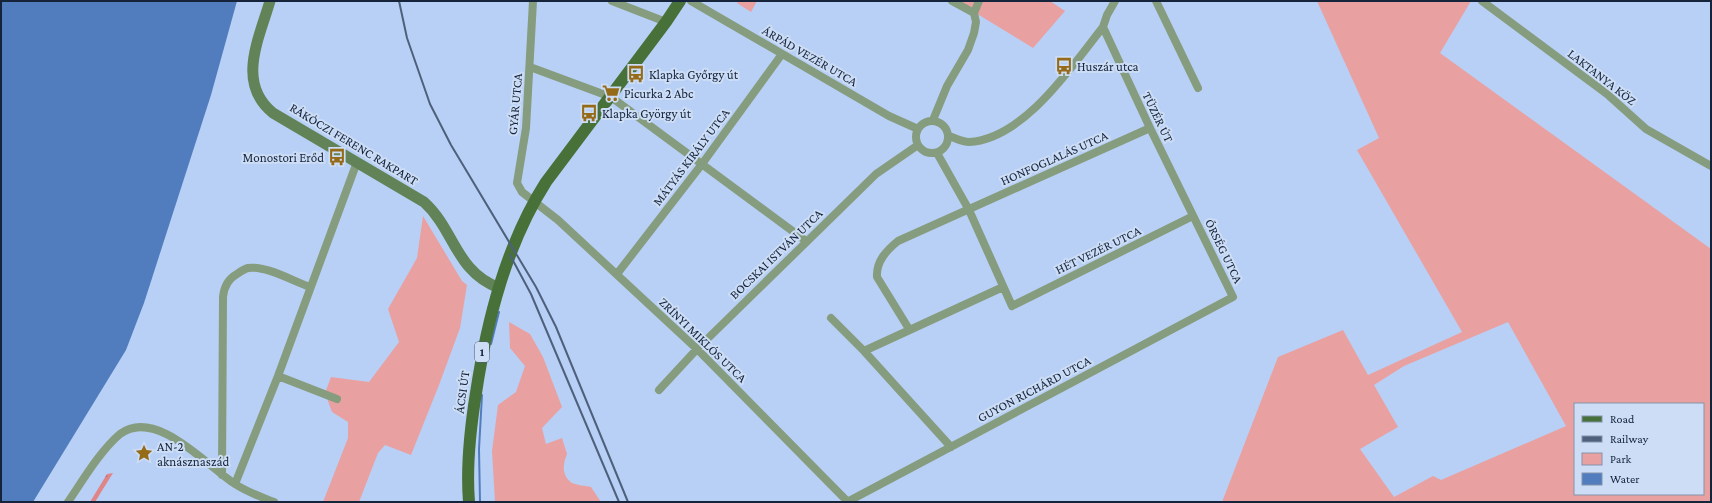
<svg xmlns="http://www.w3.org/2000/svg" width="1712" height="503" font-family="'Crimson Pro',serif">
<defs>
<pattern id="forest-firs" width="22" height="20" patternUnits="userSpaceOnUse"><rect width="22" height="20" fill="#df8487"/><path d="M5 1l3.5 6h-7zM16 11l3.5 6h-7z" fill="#b46c70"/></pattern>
</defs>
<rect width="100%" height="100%" fill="#b8d0f5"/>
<path fill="#e9a0a1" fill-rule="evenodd" d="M738 1H757L751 12 737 3Z
M956 1H1050L1065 11 1033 48Z
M1317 1H1471L1440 53 1711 249V502H1222L1278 357 1343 330 1368 375 1462 332 1357 150 1379 138ZM1508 322 1566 426 1441 480 1433 476 1394 497 1360 449 1398 427 1374 385 1404 366ZM1575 404H1703V494H1575Z
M423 216 462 281 467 285 460 328 439 385 411 455 385 445 378 453 359 502H323L348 438V422L332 412 325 393 331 377 369 382 399 342 388 309 417 258Z
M509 322 530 334 543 357 562 407 542 428 546 444 562 438 567 454C563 463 561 476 572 483 577 485 586 486 591 487L601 502H495L492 451 498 405 516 392 525 366 510 348Z"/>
<path fill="url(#forest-firs)" d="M113 473 95 502H90L107 474Z"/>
<path fill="#517dbe" d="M1 1H237L211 95 144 303 126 350 33 502H1Z"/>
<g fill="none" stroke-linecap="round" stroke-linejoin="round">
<path stroke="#517dbe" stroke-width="2" d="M491 344 499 312
M480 502 479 449 482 395"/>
<path stroke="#869c7e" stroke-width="8" d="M533 1 526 128 517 183 522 192 558 220 697 349 848 502
M612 1 666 22
M691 1 889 116 918 129
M952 1 974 13
M1156 1 1198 88
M1482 1 1607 94 1646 129 1711 166
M530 67 611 97 806 241
M933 120 947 86 968 50 974 33 976 22 974 13 979 1
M916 137a16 16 0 1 1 32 0a16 16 0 1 1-32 0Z
M949 136C955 138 963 142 969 142 1024 139 1072 66 1103 27L1107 15 1115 1
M937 153 969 210 1012 306 1193 216
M617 274 702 164 782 54
M831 318 864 351 951 447
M909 329 877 277C876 261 887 250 898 241L1150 128
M864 351 1003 287
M278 376 337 399
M659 390 697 349 876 174 918 145
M222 475 223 297C224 286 228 279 237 274 240 272 244 269 248 268 265 265 293 281 310 287
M235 484 278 376 357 162
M68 502C83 480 100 451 120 434 156 407 207 466 235 484 247 492 261 497 274 502
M847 502 1233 297 1150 128 1103 27"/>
<path stroke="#628357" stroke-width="11" d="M270 1C259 39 236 83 273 113L424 202C455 230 455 271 499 288"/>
<path stroke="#48713a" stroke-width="12" d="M469 502C466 465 470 430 476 393 487 320 506 245 546 182L666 22 680 1"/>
<path stroke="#4e607c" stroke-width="2" d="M399 1 407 38 430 104 451 145 536 287 556 327 628 502
M510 255 531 294 619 502"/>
</g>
<defs>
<g id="bus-bare" transform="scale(1.38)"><path d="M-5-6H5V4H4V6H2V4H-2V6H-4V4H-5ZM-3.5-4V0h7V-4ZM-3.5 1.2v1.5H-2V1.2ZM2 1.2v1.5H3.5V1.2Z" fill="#966b18" stroke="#ccddf5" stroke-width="2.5" paint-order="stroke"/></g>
<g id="supermarket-bare" transform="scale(1.38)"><path d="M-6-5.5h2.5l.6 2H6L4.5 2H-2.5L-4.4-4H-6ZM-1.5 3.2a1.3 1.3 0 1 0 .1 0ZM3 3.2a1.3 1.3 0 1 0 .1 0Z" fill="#966b18" stroke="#ccddf5" stroke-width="2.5" paint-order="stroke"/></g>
<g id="sight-bare" transform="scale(1.38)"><path d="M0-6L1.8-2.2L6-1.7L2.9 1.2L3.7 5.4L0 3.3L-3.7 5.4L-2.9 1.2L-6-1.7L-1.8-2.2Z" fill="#966b18" stroke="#ccddf5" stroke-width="2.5" paint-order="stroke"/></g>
</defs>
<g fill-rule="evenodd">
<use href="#bus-bare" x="1064" y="66"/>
<use href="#bus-bare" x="636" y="74"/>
<use href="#supermarket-bare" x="611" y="93"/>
<use href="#bus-bare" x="589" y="113"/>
<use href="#bus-bare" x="337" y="157"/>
<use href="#sight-bare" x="144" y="453"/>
</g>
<g text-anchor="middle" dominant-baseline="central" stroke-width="4" stroke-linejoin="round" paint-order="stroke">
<rect fill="#ccddf5" stroke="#4c5c73" stroke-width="1" x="475" y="342" width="14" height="20" rx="3"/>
<g font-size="12" font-weight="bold" fill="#15243b">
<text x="482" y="352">1</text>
</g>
<g font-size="13" fill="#15243b" stroke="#ccddf5">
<text transform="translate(810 56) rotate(30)">ÁRPÁD VEZÉR UTCA</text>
<text transform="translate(1602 77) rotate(38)">LAKTANYA KÖZ</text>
<text transform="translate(515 104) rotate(-85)">GYÁR UTCA</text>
<text transform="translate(1158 117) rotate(64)">TÜZÉR ÚT</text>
<text transform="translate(354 144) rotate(31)">RÁKÓCZI FERENC RAKPART</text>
<text transform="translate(691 157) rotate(-53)">MÁTYÁS KIRÁLY UTCA</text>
<text transform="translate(1054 158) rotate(-24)">HONFOGLALÁS UTCA</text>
<text transform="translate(1098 250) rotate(-26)">HÉT VEZÉR UTCA</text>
<text transform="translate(1224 251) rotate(64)">ŐRSÉG UTCA</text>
<text transform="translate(776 254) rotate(-44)">BOCSKAI ISTVÁN UTCA</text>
<text transform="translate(703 340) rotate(44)">ZRÍNYI MIKLÓS UTCA</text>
<text transform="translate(1034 389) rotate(-28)">GUYON RICHÁRD UTCA</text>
<text transform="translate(462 392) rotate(-82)">ÁCSI ÚT</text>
</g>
<g font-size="13" fill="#15243b" stroke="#ccddf5" text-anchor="start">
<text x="1077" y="66">Huszár utca</text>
<text x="649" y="74">Klapka Győrgy út</text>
<text x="624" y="93">Picurka 2 Abc</text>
<text x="602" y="113">Klapka György út</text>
<text x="324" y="157" text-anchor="end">Monostori Erőd</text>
<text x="157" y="446">AN-2<tspan x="157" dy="15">aknásznaszád</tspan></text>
</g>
</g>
<rect width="1712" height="503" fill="none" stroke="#15243b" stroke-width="4"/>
<rect x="1574" y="403" width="130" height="92" fill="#ccddf5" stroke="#8393ab"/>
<rect x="1582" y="416" width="20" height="6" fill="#48713a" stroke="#8393ab"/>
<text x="1610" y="423" font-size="12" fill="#15243b">Road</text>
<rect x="1582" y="436" width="20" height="6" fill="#4e607c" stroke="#8393ab"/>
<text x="1610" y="443" font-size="12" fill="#15243b">Railway</text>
<rect x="1582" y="453" width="20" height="12" fill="#e9a0a1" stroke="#8393ab"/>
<text x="1610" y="463" font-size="12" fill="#15243b">Park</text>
<rect x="1582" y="473" width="20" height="12" fill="#517dbe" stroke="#8393ab"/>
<text x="1610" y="483" font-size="12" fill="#15243b">Water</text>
</svg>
